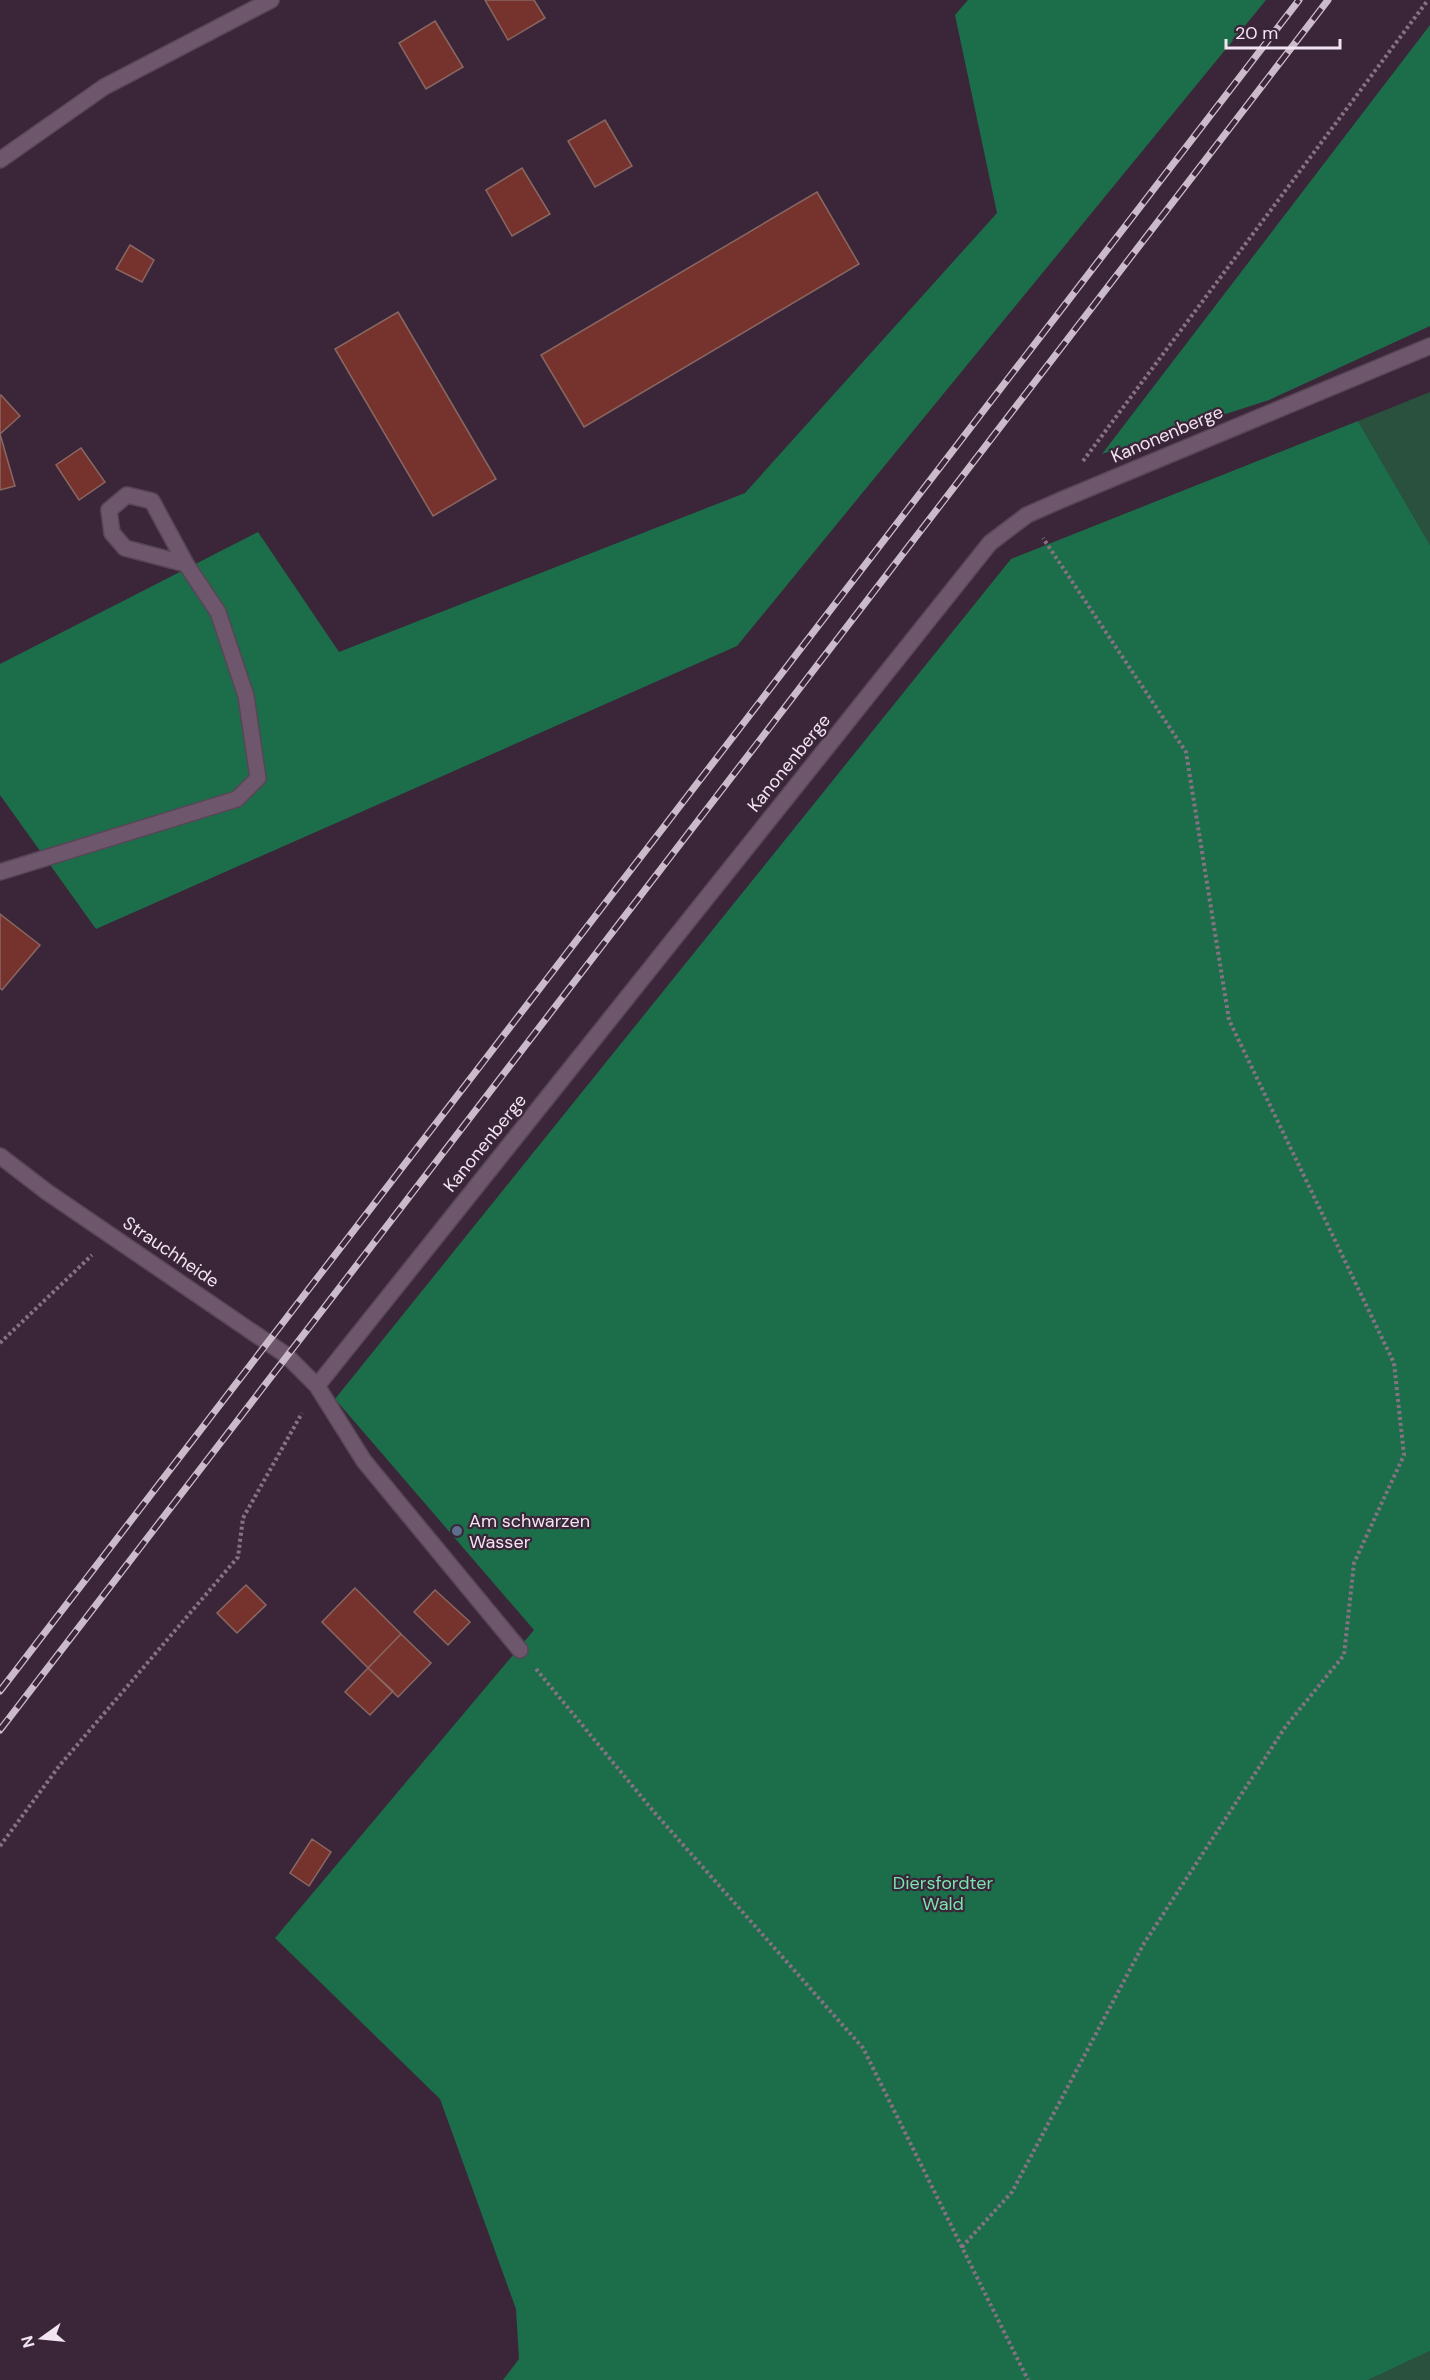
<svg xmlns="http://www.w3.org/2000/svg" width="1430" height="2380" font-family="'DM Sans',sans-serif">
<rect width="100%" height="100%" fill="#3b2639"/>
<path fill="#29513d" d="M1430 392V545L1358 421Z
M1430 2351V2380H1368Z"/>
<path fill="#1c6d4a" d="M968 0H1266L737 646 96 929 0 795V664L258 532 339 652 745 493 997 213 955 15Z
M1430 25V326L1269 400 1102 454Z
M1358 421 1430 545V2351L1368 2380H503L519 2359 516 2309 440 2099 275 1938 534 1630 335 1399 1011 559Z"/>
<path fill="#76332d" stroke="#896762" stroke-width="1.5" d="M485 0H534L545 18 508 40Z
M435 21 463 67 426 89 399 43Z
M605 120 632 166 595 187 568 141Z
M522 168 550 214 512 236 486 190Z
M817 192 859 264 584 427 541 355Z
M130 245 154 260 142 282 116 269Z
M398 312 496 479 433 516 335 349Z
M1 395 20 416 0 434 15 486 0 490V396Z
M81 448 105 482 79 500 56 465Z
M0 914 40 945 2 990 0 988Z
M246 1585 266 1605 237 1633 217 1613Z
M355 1588 401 1634 368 1668 322 1622Z
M435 1590 470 1622 448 1645 414 1612Z
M401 1634 431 1663 398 1697 368 1668Z
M368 1668 393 1691 370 1715 345 1692Z
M312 1839 331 1852 309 1886 290 1873Z"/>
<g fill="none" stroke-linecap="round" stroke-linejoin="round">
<g stroke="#574656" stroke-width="18">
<path id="minor" d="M0 160 104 87 271 0
M0 872 237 799 258 778 246 696 218 612 186 564 152 501 127 495 109 510 112 533 125 548 186 564
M0 1156 47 1192 286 1355 317 1386 364 1461 520 1650
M317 1386 990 543 1027 515 1061 500 1430 346"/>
</g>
<path stroke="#857383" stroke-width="4" stroke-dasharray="3 3" stroke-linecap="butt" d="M1083 461 1428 0
M0 1343 92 1255
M536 1669 654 1812 863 2048 1028 2380
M0 1846 60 1765 238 1557 243 1518 302 1413
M962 2247 1012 2192 1143 1945 1286 1726 1344 1655 1354 1563 1404 1455 1394 1363 1229 1020 1186 752 1043 538"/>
<use href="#minor" stroke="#6e566c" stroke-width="15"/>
<g stroke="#cbbbca" stroke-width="7">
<path id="rail" d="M0 1691 1299 0
M0 1730 1328 0"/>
</g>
<use href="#rail" stroke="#3b2639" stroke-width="4.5" stroke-dasharray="14" stroke-linecap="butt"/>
</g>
<circle fill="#5c6f8a" stroke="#3b2639" stroke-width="2" cx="457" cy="1531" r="6"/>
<g text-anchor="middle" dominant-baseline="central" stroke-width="4.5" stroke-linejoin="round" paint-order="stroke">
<g font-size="18" fill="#f2e4f1" stroke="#3b2639">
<text transform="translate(1167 434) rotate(-23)">Kanonenberge</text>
<text transform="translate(789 763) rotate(-51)">Kanonenberge</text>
<text transform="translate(485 1143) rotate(-51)">Kanonenberge</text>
<text transform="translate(171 1252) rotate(34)">Strauchheide</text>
</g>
<g font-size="18" fill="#f2e4f1" stroke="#3b2639" text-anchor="start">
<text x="469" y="1521">Am schwarzen<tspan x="469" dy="21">Wasser</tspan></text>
</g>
<g font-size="18" fill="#7ae4af" stroke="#3b2639">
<text x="943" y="1883">Diersfordter<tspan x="943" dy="21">Wald</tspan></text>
</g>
</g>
<g transform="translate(42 2338) rotate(255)" stroke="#3b2639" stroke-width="4.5" paint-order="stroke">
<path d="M0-4.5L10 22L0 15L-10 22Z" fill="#f2e4f1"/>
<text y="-9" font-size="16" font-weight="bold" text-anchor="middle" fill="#f2e4f1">N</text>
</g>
<path d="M1226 39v9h114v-9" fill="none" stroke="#f2e4f1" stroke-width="3"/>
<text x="1235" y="39" font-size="18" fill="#f2e4f1" stroke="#3b2639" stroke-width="4.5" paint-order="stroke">20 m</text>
</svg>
